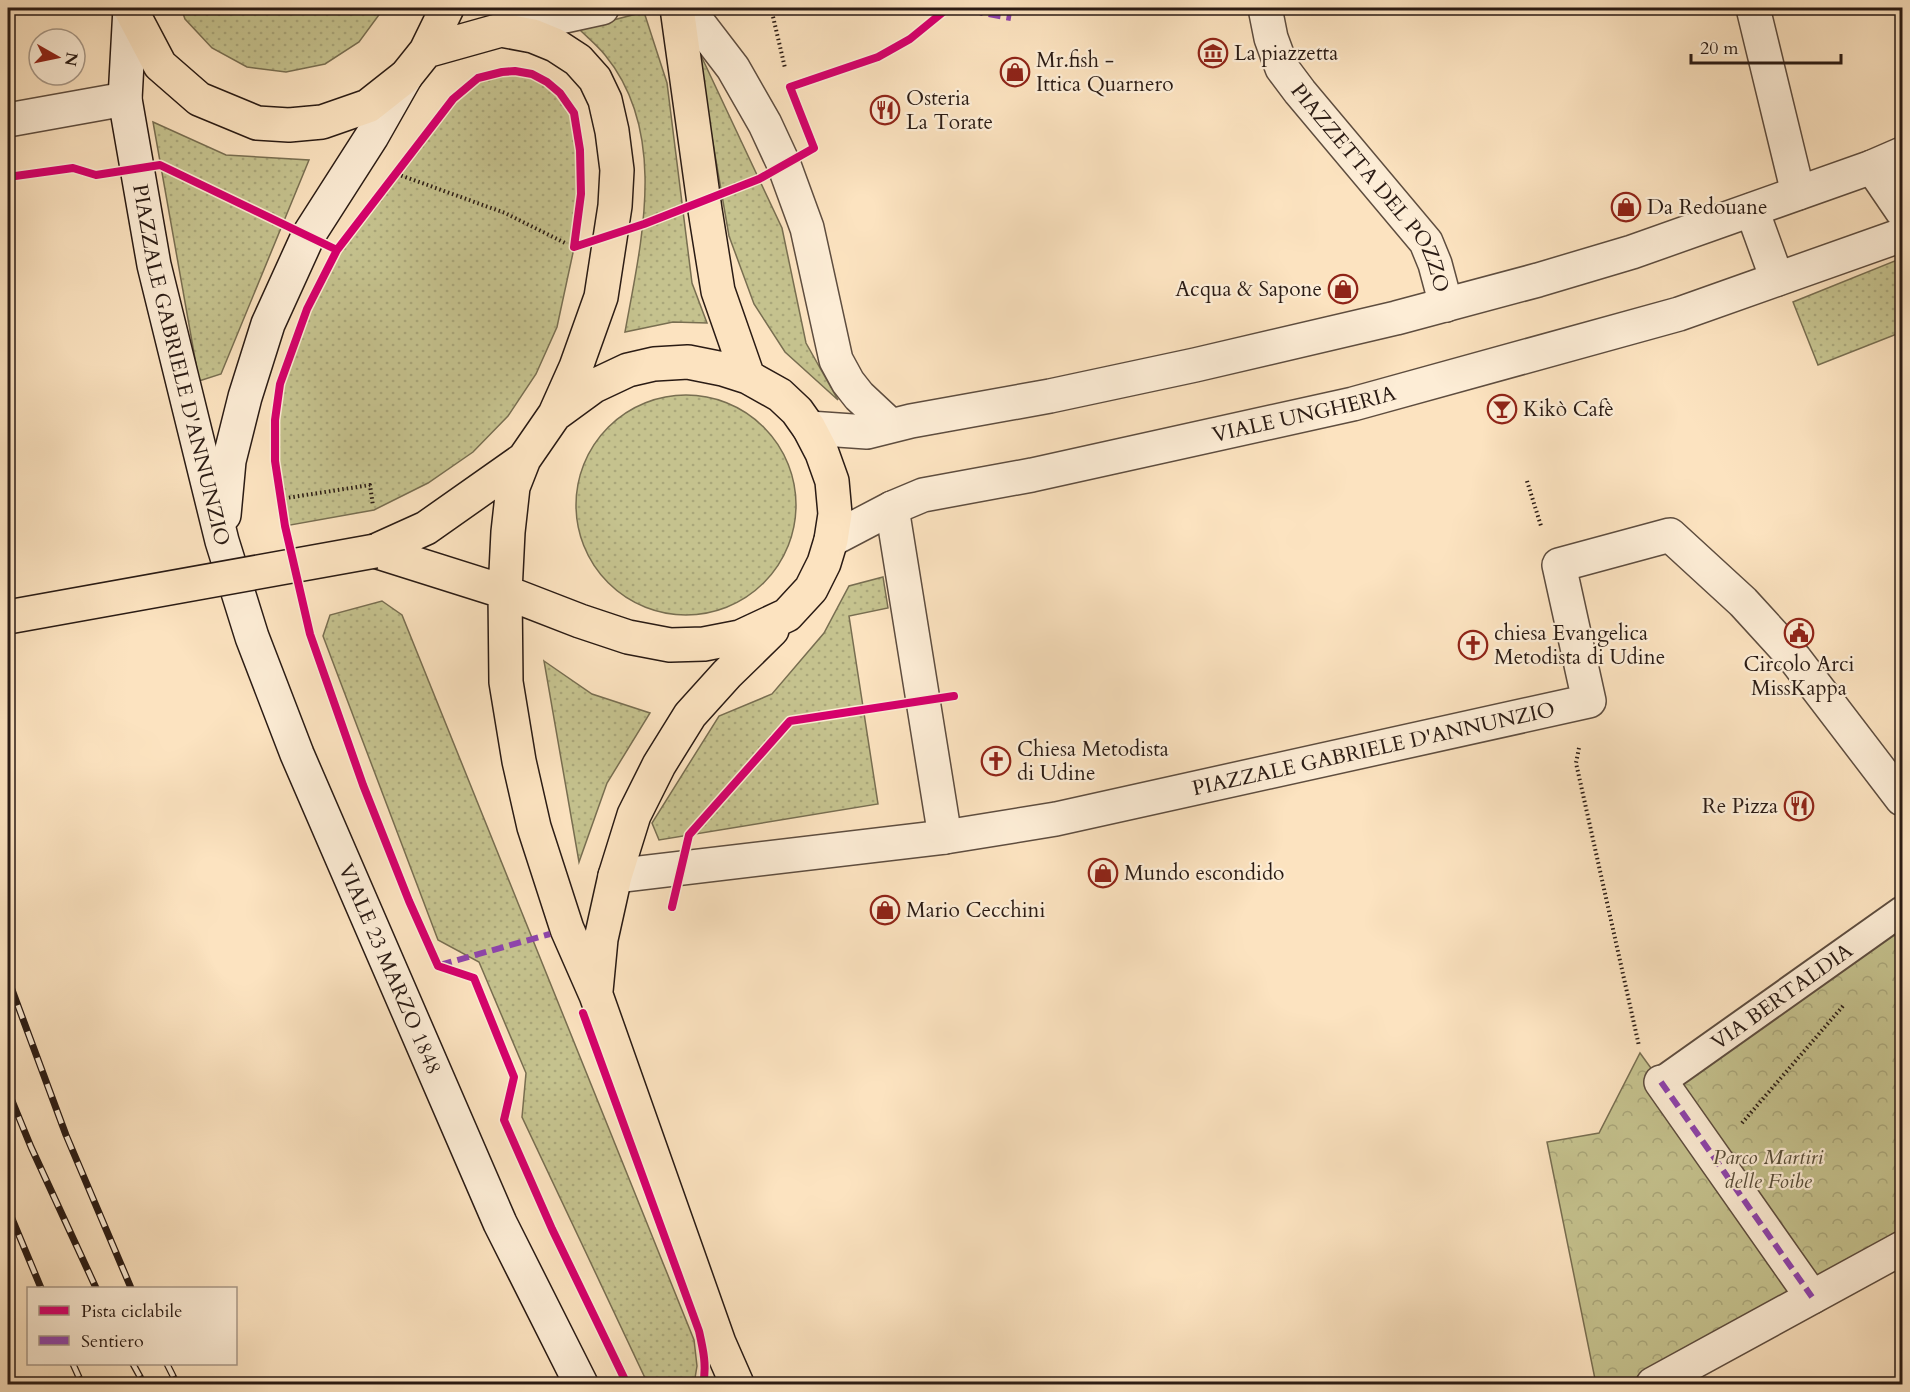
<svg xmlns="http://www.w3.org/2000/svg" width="1910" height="1392" font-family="Cardo,serif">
<defs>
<pattern id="grass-dots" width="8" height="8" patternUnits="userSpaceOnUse" patternTransform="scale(1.5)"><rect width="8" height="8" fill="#c5c28e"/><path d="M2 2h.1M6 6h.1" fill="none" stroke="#a9a67a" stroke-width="1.8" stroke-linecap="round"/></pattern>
<pattern id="park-crowns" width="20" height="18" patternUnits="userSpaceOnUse" patternTransform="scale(1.5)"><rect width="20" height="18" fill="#c5c28e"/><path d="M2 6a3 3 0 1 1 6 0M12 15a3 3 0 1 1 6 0" fill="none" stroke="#a9a67a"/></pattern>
</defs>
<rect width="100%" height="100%" fill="#fce3c0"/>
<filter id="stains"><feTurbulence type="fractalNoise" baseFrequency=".00333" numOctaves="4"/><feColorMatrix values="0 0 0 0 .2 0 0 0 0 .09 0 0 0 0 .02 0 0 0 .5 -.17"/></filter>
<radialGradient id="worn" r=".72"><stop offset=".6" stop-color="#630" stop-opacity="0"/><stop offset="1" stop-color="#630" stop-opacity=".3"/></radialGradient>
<path fill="url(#grass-dots)" stroke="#786e51" stroke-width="1.5" d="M181 8H384L359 42 325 64 286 72 247 67 212 48 185 19Z
M644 12 667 83 692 283 707 323 673 322 625 332C641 243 669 133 605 55 598 46 588 38 579 29Z
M696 45 782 228 806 343 838 400 785 352 754 304 729 236Z
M515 71 532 74 547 82 560 93 574 113 580 150 581 194 574 248 557 327 536 374 508 416 473 452 428 483 374 510 285 526 275 461V420L280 384 307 309 338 249 453 99 478 78 502 72Z
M153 122 226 155 309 160 221 374 199 381Z
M1902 258V332L1818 365 1793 302Z
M576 505a110 110 0 1 1 220 0a110 110 0 1 1-220 0Z
M883 577 888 608 849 616 878 804 659 840 652 823 719 716 772 694 824 633 849 586Z
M382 601 402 615 694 1340 697 1366 694 1384H650L646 1380 522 1117 526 1073 479 962 438 940 323 636 330 615Z
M544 661 592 694 650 713 607 783 579 862Z"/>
<path fill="url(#park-crowns)" stroke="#786e51" stroke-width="1.5" d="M1902 911V1248L1653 1384H1596L1547 1142 1599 1133 1640 1053 1661 1082Z"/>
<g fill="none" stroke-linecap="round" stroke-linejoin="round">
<g stroke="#5e4d3f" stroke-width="32">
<g id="service">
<path id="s1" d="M1661 1082 1902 911"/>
</g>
</g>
<g stroke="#5e4d3f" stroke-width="36">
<path id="pedestrian" d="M1661 1082 1812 1297"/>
</g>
<g stroke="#5e4d3f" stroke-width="36">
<g id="minor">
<path id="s2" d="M1265 8 1271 38 1282 68 1300 92 1426 242 1435 264 1446 305"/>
<path d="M1753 8 1798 193"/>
<path d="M501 30 602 8"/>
<path d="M8 120 125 99"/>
<path d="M1872 167 1902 211"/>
<path d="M1752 210 1777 279"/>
<path d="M892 508 945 837"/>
<path id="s3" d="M615 876 945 837 1056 819 1589 701 1559 565 1670 535 1743 602 1795 659 1902 799"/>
<path d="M1653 1384 1902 1248"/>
</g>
</g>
<g stroke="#5e4d3f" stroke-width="36">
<g id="tertiary">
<path d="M687 8 733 68 765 124 784 165 807 228 836 360 848 382 859 396 890 425"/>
<path d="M809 428 867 432 911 421 1050 396 1195 365 1396 318 1538 280 1632 252 1872 167 1902 154"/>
<path id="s4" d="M831 540 892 508 923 495 1032 475 1353 404 1679 314 1902 235"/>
</g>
</g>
<g stroke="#2a1b14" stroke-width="36">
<g id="secondary">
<path id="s5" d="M130 8 125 99 154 265 222 541 252 637 297 754 500 1223 581 1384"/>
<path d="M224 515 229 461 245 397 268 324 308 236 372 136 406 76"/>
</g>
</g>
<g stroke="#2a1b14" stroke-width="36">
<path id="primary" d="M130 8 160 65 199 99 257 123 289 125 322 122 368 106 406 76 426 51 447 8
M677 8 705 210 718 291 748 377
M426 51 501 30 533 36 555 45 578 60 595 79 605 100 612 131 617 170 615 206 601 297 576 367 555 414 524 459 513 487 508 532 505 592 506 682 519 761 534 827 567 929 596 995 719 1343 737 1384
M375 551 505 592 580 621 628 637 670 645 704 644 740 637 787 615 811 589 824 563 831 540 835 514 832 481 822 453 809 428 797 411 780 395 748 377 723 369 688 362 654 364 628 370 594 386 557 413
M375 551 426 528 524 459
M596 991 601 939 615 876 634 815 659 765 690 715 727 674 772 630"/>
</g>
<path stroke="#2a1b14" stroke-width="4" stroke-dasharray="1.5 3" stroke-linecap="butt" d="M771 8 785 68
M397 174 505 213 565 243
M1527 481 1541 526
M280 499 370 485 373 506
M1579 748 1576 763 1639 1046
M1742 1123 1843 1006"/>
<use href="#service" stroke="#fdedd6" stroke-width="28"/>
<use href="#pedestrian" stroke="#fdedd6" stroke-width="33"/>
<use href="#minor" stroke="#fdedd6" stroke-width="33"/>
<use href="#tertiary" stroke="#fdedd6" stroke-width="33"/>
<use href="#secondary" stroke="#fdedd6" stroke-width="33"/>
<use href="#primary" stroke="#fce3c0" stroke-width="33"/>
<g stroke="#2a1b14" stroke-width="7">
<path id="rail" d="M8 979 66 1135 131 1288
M8 1091 31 1147 96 1288
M8 1209 41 1288
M73 1364 82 1384
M133 1364 144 1384
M167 1364 177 1384"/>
</g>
<use href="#rail" stroke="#fdedd6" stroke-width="4.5" stroke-dasharray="14" stroke-linecap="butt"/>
<g stroke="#2a1b14" stroke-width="36" stroke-linecap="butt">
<path id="primary-bridge" d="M8 617 375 551"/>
</g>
<use href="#primary-bridge" stroke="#fce3c0" stroke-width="33"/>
<path stroke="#8e44ad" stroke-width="6" stroke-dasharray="12 6" stroke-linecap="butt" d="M972 8 982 13 1011 18
M440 965 550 934
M1661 1082 1812 1297"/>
<g stroke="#fdedd6" stroke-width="11">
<path id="cycleway" d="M8 177 73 168 96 175 160 165 337 250
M672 907 689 835 790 721 954 696
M583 1013 699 1331C703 1349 707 1366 703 1384
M627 1384 552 1229 504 1120 514 1077 474 978 438 966 409 901 363 785 310 634 285 526 275 461V420L280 384 307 309 337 250 453 99 478 78 502 72 515 71 532 74 547 82 560 93 574 113 580 150 581 194 574 247 644 224 759 179 814 148 790 87 878 57 910 39 948 8"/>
</g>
<use href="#cycleway" stroke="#d6006c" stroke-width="8"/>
</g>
<defs>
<g id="museum-ring" transform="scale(1.5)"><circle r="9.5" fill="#fdedd6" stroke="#8f2418" stroke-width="1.5"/><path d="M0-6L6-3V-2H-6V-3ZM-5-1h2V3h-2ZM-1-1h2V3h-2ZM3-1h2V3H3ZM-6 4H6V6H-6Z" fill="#8f2418"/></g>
<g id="shop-ring" transform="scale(1.5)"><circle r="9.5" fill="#fdedd6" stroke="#8f2418" stroke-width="1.5"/><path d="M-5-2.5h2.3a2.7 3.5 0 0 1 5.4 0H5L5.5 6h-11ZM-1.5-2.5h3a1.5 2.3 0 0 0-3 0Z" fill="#8f2418"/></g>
<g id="restaurant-ring" transform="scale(1.5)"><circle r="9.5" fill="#fdedd6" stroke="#8f2418" stroke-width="1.5"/><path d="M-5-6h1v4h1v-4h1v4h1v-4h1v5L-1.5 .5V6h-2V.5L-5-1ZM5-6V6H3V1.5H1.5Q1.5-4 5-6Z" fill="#8f2418"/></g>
<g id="bar-ring" transform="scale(1.5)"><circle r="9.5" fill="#fdedd6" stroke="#8f2418" stroke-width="1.5"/><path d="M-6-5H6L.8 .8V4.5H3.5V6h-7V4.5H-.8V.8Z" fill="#8f2418"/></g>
<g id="civic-ring" transform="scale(1.5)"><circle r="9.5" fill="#fdedd6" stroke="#8f2418" stroke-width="1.5"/><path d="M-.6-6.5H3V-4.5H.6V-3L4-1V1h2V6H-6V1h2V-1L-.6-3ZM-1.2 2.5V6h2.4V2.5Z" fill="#8f2418"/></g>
<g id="church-ring" transform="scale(1.5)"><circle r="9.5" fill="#fdedd6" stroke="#8f2418" stroke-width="1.5"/><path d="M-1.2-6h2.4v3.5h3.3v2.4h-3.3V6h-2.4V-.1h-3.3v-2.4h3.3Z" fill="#8f2418"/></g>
</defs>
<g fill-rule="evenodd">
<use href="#museum-ring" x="1213" y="53"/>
<use href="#shop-ring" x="1015" y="72"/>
<use href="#restaurant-ring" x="885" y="110"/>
<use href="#shop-ring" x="1626" y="207"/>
<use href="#shop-ring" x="1343" y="289"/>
<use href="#bar-ring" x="1502" y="409"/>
<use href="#civic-ring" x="1799" y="633"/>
<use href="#church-ring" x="1473" y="645"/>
<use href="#church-ring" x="996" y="761"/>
<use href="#restaurant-ring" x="1799" y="806"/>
<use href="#shop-ring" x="1103" y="873"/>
<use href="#shop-ring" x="885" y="910"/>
</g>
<g text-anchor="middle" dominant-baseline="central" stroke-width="4.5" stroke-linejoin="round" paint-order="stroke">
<g font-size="21" fill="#2a1b14" stroke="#fdedd6" text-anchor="start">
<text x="1234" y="53">La piazzetta</text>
<text x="1036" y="60">Mr.fish -<tspan x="1036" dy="24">Ittica Quarnero</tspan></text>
<text x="906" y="98">Osteria<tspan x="906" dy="24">La Torate</tspan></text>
<text x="1647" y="207">Da Redouane</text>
<text x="1322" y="289" text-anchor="end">Acqua &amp; Sapone</text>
<text x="1523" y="409">Kikò Cafè</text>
<text x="1494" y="633">chiesa Evangelica<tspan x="1494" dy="24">Metodista di Udine</tspan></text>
<text x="1799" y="664" text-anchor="middle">Circolo Arci<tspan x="1799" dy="24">MissKappa</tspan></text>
<text x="1017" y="749">Chiesa Metodista<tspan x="1017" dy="24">di Udine</tspan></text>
<text x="1778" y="806" text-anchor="end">Re Pizza</text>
<text x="1124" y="873">Mundo escondido</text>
<text x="906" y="910">Mario Cecchini</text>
</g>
<g font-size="21" fill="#2a1b14" stroke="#fdedd6">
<text stroke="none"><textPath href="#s2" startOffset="213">PIAZZETTA DEL POZZO</textPath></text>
<text stroke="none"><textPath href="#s5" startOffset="363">PIAZZALE GABRIELE D'ANNUNZIO</textPath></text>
<text stroke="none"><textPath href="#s4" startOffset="492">VIALE UNGHERIA</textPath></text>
<text stroke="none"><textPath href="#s3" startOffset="770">PIAZZALE GABRIELE D'ANNUNZIO</textPath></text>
<text stroke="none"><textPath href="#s5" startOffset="1004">VIALE 23 MARZO 1848</textPath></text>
<text stroke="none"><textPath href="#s1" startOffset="148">VIA BERTALDIA</textPath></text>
</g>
<g font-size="21" font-style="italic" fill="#584d39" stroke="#fdedd6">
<text x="1768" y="1157">Parco Martiri<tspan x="1768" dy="24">delle Foibe</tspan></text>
</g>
</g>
<rect width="1910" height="1392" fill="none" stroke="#fce3c0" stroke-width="30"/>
<rect x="9" y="9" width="1892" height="1374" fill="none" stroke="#2a1b14" stroke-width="3"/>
<rect x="15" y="15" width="1880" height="1362" fill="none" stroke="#2a1b14" stroke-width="1.5"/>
<rect x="27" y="1287" width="210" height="78" fill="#fdedd6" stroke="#a99988" stroke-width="1.5"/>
<rect x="39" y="1306" width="30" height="9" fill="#d6006c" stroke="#a99988" stroke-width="1.5"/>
<text x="81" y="1317" font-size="18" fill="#2a1b14">Pista ciclabile</text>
<rect x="39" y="1336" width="30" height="9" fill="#8e44ad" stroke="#a99988" stroke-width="1.5"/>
<text x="81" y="1347" font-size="18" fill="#2a1b14">Sentiero</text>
<g transform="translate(57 57) rotate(99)"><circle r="28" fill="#fdedd6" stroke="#a99988" stroke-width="1.5"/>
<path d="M0-4.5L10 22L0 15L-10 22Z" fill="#8f2418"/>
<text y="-9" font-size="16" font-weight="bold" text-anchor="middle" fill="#2a1b14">N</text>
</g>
<path d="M1691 54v9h150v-9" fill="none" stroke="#2a1b14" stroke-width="3"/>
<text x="1700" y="54" font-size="18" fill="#2a1b14" stroke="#fdedd6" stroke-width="4.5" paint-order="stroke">20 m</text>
<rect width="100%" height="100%" filter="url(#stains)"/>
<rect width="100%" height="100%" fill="url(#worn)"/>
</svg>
